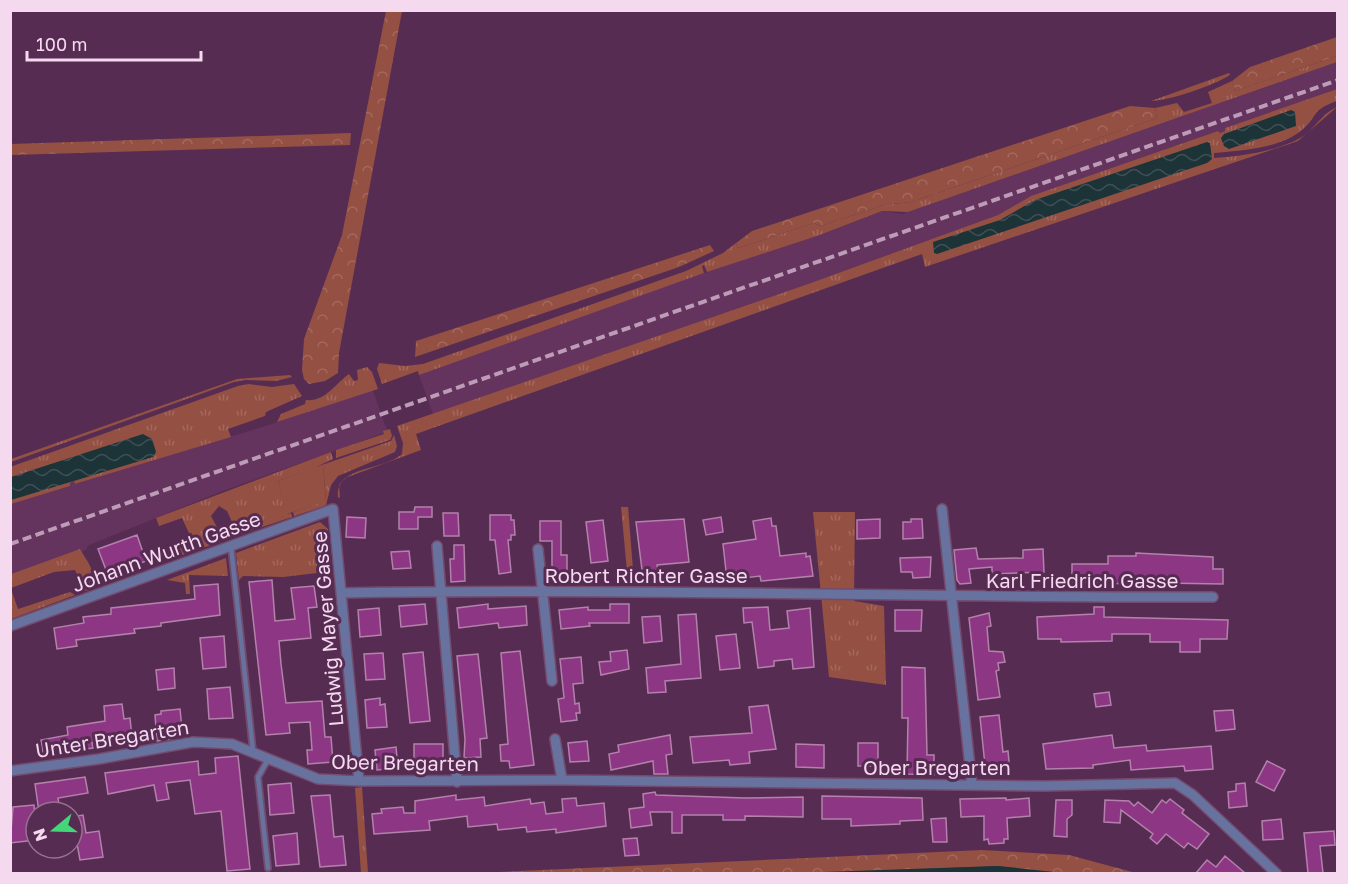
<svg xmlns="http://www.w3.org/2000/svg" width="1348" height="884" font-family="'Golos Text',sans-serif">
<defs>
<pattern id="grass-tufts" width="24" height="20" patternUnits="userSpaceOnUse" patternTransform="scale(1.5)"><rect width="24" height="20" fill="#945043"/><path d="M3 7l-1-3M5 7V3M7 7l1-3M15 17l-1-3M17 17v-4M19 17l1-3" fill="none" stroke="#a4695e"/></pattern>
<pattern id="forest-crowns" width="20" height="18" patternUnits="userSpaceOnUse" patternTransform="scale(1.5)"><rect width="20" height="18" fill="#945043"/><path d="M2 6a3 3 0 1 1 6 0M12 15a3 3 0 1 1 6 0" fill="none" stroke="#a4695e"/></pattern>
<pattern id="water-waves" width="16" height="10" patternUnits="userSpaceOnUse" patternTransform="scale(1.5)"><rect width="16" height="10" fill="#1c3338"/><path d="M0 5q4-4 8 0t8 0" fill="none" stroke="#3e5055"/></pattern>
</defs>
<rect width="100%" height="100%" fill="#572c52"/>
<path fill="#64335e" d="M1337 62V89L1225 128 1226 131 1219 133 1218 131 1031 196 998 215 808 284 433 414 419 375 422 372 704 273 817 236 882 211 902 214Z
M367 391H373L387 430 384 433 220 492 87 546V549L81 552 80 549 11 574 10 504 70 486 69 483 75 481 76 484 269 425Z"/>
<path fill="url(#grass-tufts)" d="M1337 56V62L908 212 882 211 817 236 707 272 704 265 702 266 704 273 419 375 418 371 382 384 377 369 379 363 405 366 423 364 686 271 723 253 736 243 738 248 814 223 820 226 884 205 911 202 1157 118 1155 108 1177 103 1184 112 1212 103 1208 92 1232 81 1235 91Z
M1229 73 1230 75C1212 86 1172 100 1151 101Z
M1337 89V101C1309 111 1320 115 1302 130 1279 149 1242 150 1214 153V158C1240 157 1285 150 1306 134 1317 125 1323 113 1337 107L1298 141 925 267 922 254 416 434 421 450 345 478 339 485 340 497 338 498C335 465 384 471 402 454L403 443 397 426 808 284 998 215 1031 196 1218 131 1220 133 1225 131V128Z
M367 367 372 372 378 389 277 422 281 414 305 404 306 400C325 402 335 384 349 374L354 381 358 380 357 370Z
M290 375 292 377 276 381 245 380 234 382 11 462V459L237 379Z
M249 384 272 387 294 384 302 396 266 412 265 416 228 429 231 437 75 484 74 481 70 483V486L11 504 10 467 238 386Z
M390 429 392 436 390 440 336 458V450L384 434 383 431Z
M394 435 397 446 395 452 338 476 331 485 326 505 322 507 294 516 293 512 326 500 323 466 278 481 288 514 291 513 292 517 238 535 227 511 219 506 211 516 221 535 220 542 182 555 176 549 180 547 182 549 194 544 182 518 159 526 156 518 331 452 333 459 316 467 391 441Z
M621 507H628L634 582H628Z
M813 512H855L854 601 884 606 886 685 829 677Z
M320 522 328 529V533L321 534 324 560 330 561 332 575 317 573 283 577 243 576 239 580 236 553Z
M80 549C87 562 100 575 90 590L83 591 76 586 80 581 75 570 54 572 11 588V574Z
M226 558 228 576 189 575 190 594H186L185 583 167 580Z
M11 589 18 609 70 592 75 595 11 619Z
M362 787 368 873H361L355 788Z"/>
<path fill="url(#forest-crowns)" d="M386 11H402L339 353 338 373 325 381 309 384 304 379 302 370 304 339 342 235Z
M1337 37V56L1235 91 1232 81 1250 67Z
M1130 106 1155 108 1157 118 911 202 884 205 820 226 814 223 738 248 736 243 752 231Z
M351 133 350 145 11 155V144Z
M710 245 714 251 679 267 415 357 416 341Z
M982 850 1069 855 1136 873 1064 874 998 866 794 874H454Z"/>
<path fill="#945043" d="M323 465 326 501 287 514 278 481Z"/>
<path fill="url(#water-waves)" d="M1291 110 1295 112 1296 126 1229 149 1224 146 1221 138 1224 134Z
M1207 142 1210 143 1212 159 1207 163 937 254 934 253 933 242 1000 220 1035 200Z
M143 434 152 439 156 452 153 457 11 500V477Z
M998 866 1064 873H794Z"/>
<path fill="#8d3784" stroke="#b381ab" stroke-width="1.5" d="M415 507H432V517H418V529H399V512H414Z
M443 513H458L459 536H444Z
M490 515H511V520H514L515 535H511V540H508L511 572 499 574 495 540H490Z
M347 517 366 518 365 538 346 537Z
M721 517 723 532 706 535 703 520Z
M771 518 772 526H776L780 556 806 553V557L810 556 813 576 761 581 760 576 727 580 723 544 756 539 753 521Z
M684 519 689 562 657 565 659 576 643 578 636 522Z
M880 519V538L857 539V520Z
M911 519H922L923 538 903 539V522H911Z
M603 520 608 561 591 563 586 522Z
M540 521H561V555H567V575H552V541H540Z
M137 535 146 561 108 575 98 549Z
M454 545H464L465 581 451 582 450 559H454Z
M976 548 978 559 1023 558V550L1043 549 1044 572 992 574V567L969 569 971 583 960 584 957 580 954 550Z
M409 551 411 568 393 569 391 552Z
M1136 553 1213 557V569H1223V584L1162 583 1161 580H1129V584L1072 582V564H1108V556H1136Z
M931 557 930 577 913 578 912 572H901L900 558Z
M272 580 275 621 295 619 291 588 314 586 317 607 308 608 311 638 279 641 281 664 286 703 322 701 325 737H331L333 762 308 764 307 750H312L310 722 289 723 290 733 266 735 249 582Z
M218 584 220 615 161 623V626L134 629 135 633 76 640 77 646 57 649 54 628 84 623 83 617 111 614V608L195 599 194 586Z
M425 604 427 624 401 627 399 606Z
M488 604V609L526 606 527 625 499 628 498 623 459 628 457 608Z
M610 604H629V623H589L590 626 561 629 559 610 588 607V610H610Z
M768 607 770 630 789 628 787 611 810 608 814 667 793 669 792 659 774 661V666L758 668 752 622 744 623 743 608Z
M1094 607H1104V617L1228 620 1227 639H1200V652H1180V642H1150V634H1112V641L1061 642V639H1038L1037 617 1094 614Z
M379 608 381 635 360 637 358 610Z
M895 610H922L921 631H895Z
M989 613 991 626 987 627 989 651 1003 652 1005 662 998 663 999 670 996 671 1000 697 978 700 969 618Z
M696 614 701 678 665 681 666 692 648 693 646 668 681 664 678 615Z
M660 616 662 641 644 643 642 617Z
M736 634 740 668 720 670 716 636Z
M224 636 226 667 203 669 200 638Z
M627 650 629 669 601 675 599 662 611 661 610 652Z
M520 651 534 765 510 768 509 761H501L500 745 508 744 501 653Z
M423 652 430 721 410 723 403 654Z
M383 653 385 679 366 680 364 654Z
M478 654 487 738 480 739 481 757 464 758 465 739 457 656Z
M581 657 583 683 573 684 575 704 579 703 580 713H576L577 720 561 722 558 699 564 698 560 659Z
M902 667 925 668 927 755H934V775L907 774 908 718H902Z
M174 668 175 688 158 690 156 670Z
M230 687 233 718 209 719 207 689Z
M1109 692 1111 705 1096 707 1094 694Z
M380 698V705L385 704 387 727 367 728 365 700Z
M122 704 124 719 130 718 132 738 92 743 93 748 43 754 41 740 68 735 67 727 105 721 104 706Z
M768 705 776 749 749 752 750 763 730 765 729 760 693 763 690 737 752 733 749 707Z
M180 709 182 729 172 730 173 739 157 741 155 715 161 714V711Z
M1233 710 1235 729 1216 731 1214 711Z
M999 715 1003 752 1008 751 1010 773 986 775 980 717Z
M670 735 672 754 666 755 668 774H654L653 761 611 770 609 754 619 752 618 745Z
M1112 735 1114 748 1146 745 1147 751 1211 746 1213 769 1185 771 1184 766 1131 770 1130 760 1093 765V768L1046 769 1043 744Z
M587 741 589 761 570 762 568 743Z
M858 743H878V766H858Z
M414 744H443V763L414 764Z
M796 744 824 745V768L796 767Z
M396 747 398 768 377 770 375 750Z
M238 756 250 869 227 871 221 811 195 814 190 780 166 783 169 799 157 801 154 785 108 794 105 773 198 761 199 775 216 773 215 758Z
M1267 761 1285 770 1274 791 1256 782Z
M85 777 88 793 58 798 60 812H39L35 784Z
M291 783 294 813 270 815 268 785Z
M1245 783 1247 806 1229 808 1228 792 1236 791V784Z
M655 792 656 795 745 798 803 797V817L745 816V820H723V815H682V833H672V812H650L652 825 631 828 629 809 644 807 643 794Z
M330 795 334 837 343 836 346 865 320 867 311 796Z
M456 795V800L484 797 485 806 530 799 531 804 544 802 546 814 563 812 562 799 576 798 577 806 604 803 606 826 556 833V829L527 832 526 827 498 830 497 824 468 827 467 816 429 821 430 830 374 834 372 814 382 813 381 809 403 807 404 813H415V801Z
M822 796 922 798 923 820 900 821V824L851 826V819H822Z
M1006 798V800L1029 798 1030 816 1007 818 1008 839H1004V843L989 844 988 839 984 840V816L961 817 960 799Z
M1170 799 1184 810 1182 813 1209 834 1197 849 1188 843 1184 848 1166 834 1157 844 1150 838 1153 834 1121 810 1120 823 1104 822 1105 800 1129 801 1134 806 1138 802 1152 813 1162 800 1166 803Z
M1056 800H1072V815L1067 819V837L1054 836Z
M34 805 36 840 10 843 13 807Z
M83 815 86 833 99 831 103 857 80 860 72 817Z
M946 818 947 842H933L931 819Z
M1281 819 1283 839 1263 840 1262 821Z
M1334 831 1335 845 1320 846 1323 873H1308L1304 833Z
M297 833 299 864 276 866 273 836Z
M637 838 639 855 625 856 623 839Z
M1225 856 1245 873H1196L1207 860 1216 867Z"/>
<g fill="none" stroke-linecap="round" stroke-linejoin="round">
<g stroke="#734b6e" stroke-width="8">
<path id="service" d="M231 546 253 751
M268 868 258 777 269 758"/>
</g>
<g stroke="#734b6e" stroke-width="12">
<path id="minor" d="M942 509 972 785
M437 546 457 782
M538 549 552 681
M341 593C632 588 922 598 1213 597
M10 626 333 509 359 781
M555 739 562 780
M10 771 99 759 193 742 232 744 318 779 359 781 562 780 1044 786 1175 783 1193 795 1277 874"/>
</g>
<use href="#service" stroke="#67739e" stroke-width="4.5"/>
<use href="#minor" stroke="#67739e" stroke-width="9"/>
<path stroke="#bd9cb8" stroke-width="4" stroke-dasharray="9 4.5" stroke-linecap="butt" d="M10 544 1338 80"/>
</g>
<g text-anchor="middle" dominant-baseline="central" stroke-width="6" stroke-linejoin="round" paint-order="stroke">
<g font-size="20" fill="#f4d9ef" stroke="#572c52">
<text transform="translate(166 551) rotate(-20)">Johann Wurth Gasse</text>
<text x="646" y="575">Robert Richter Gasse</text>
<text x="1082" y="580">Karl Friedrich Gasse</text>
<text transform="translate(327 629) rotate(-95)">Ludwig Mayer Gasse</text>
<text transform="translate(112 738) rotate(-9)">Unter Bregarten</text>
<text transform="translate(405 762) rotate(1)">Ober Bregarten</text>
<text x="937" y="767">Ober Bregarten</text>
</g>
</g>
<rect width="1348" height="884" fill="none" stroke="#f4d9ef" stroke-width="24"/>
<g transform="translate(54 830) rotate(251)"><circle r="28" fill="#572c52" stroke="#967191" stroke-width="1.5"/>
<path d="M0-4.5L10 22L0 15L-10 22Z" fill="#44d77a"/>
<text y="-9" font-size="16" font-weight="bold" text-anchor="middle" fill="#f4d9ef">N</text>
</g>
<path d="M27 51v9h174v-9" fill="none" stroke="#f4d9ef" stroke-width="3"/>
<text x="36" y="51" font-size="18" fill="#f4d9ef" stroke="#572c52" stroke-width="4.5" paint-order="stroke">100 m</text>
</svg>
